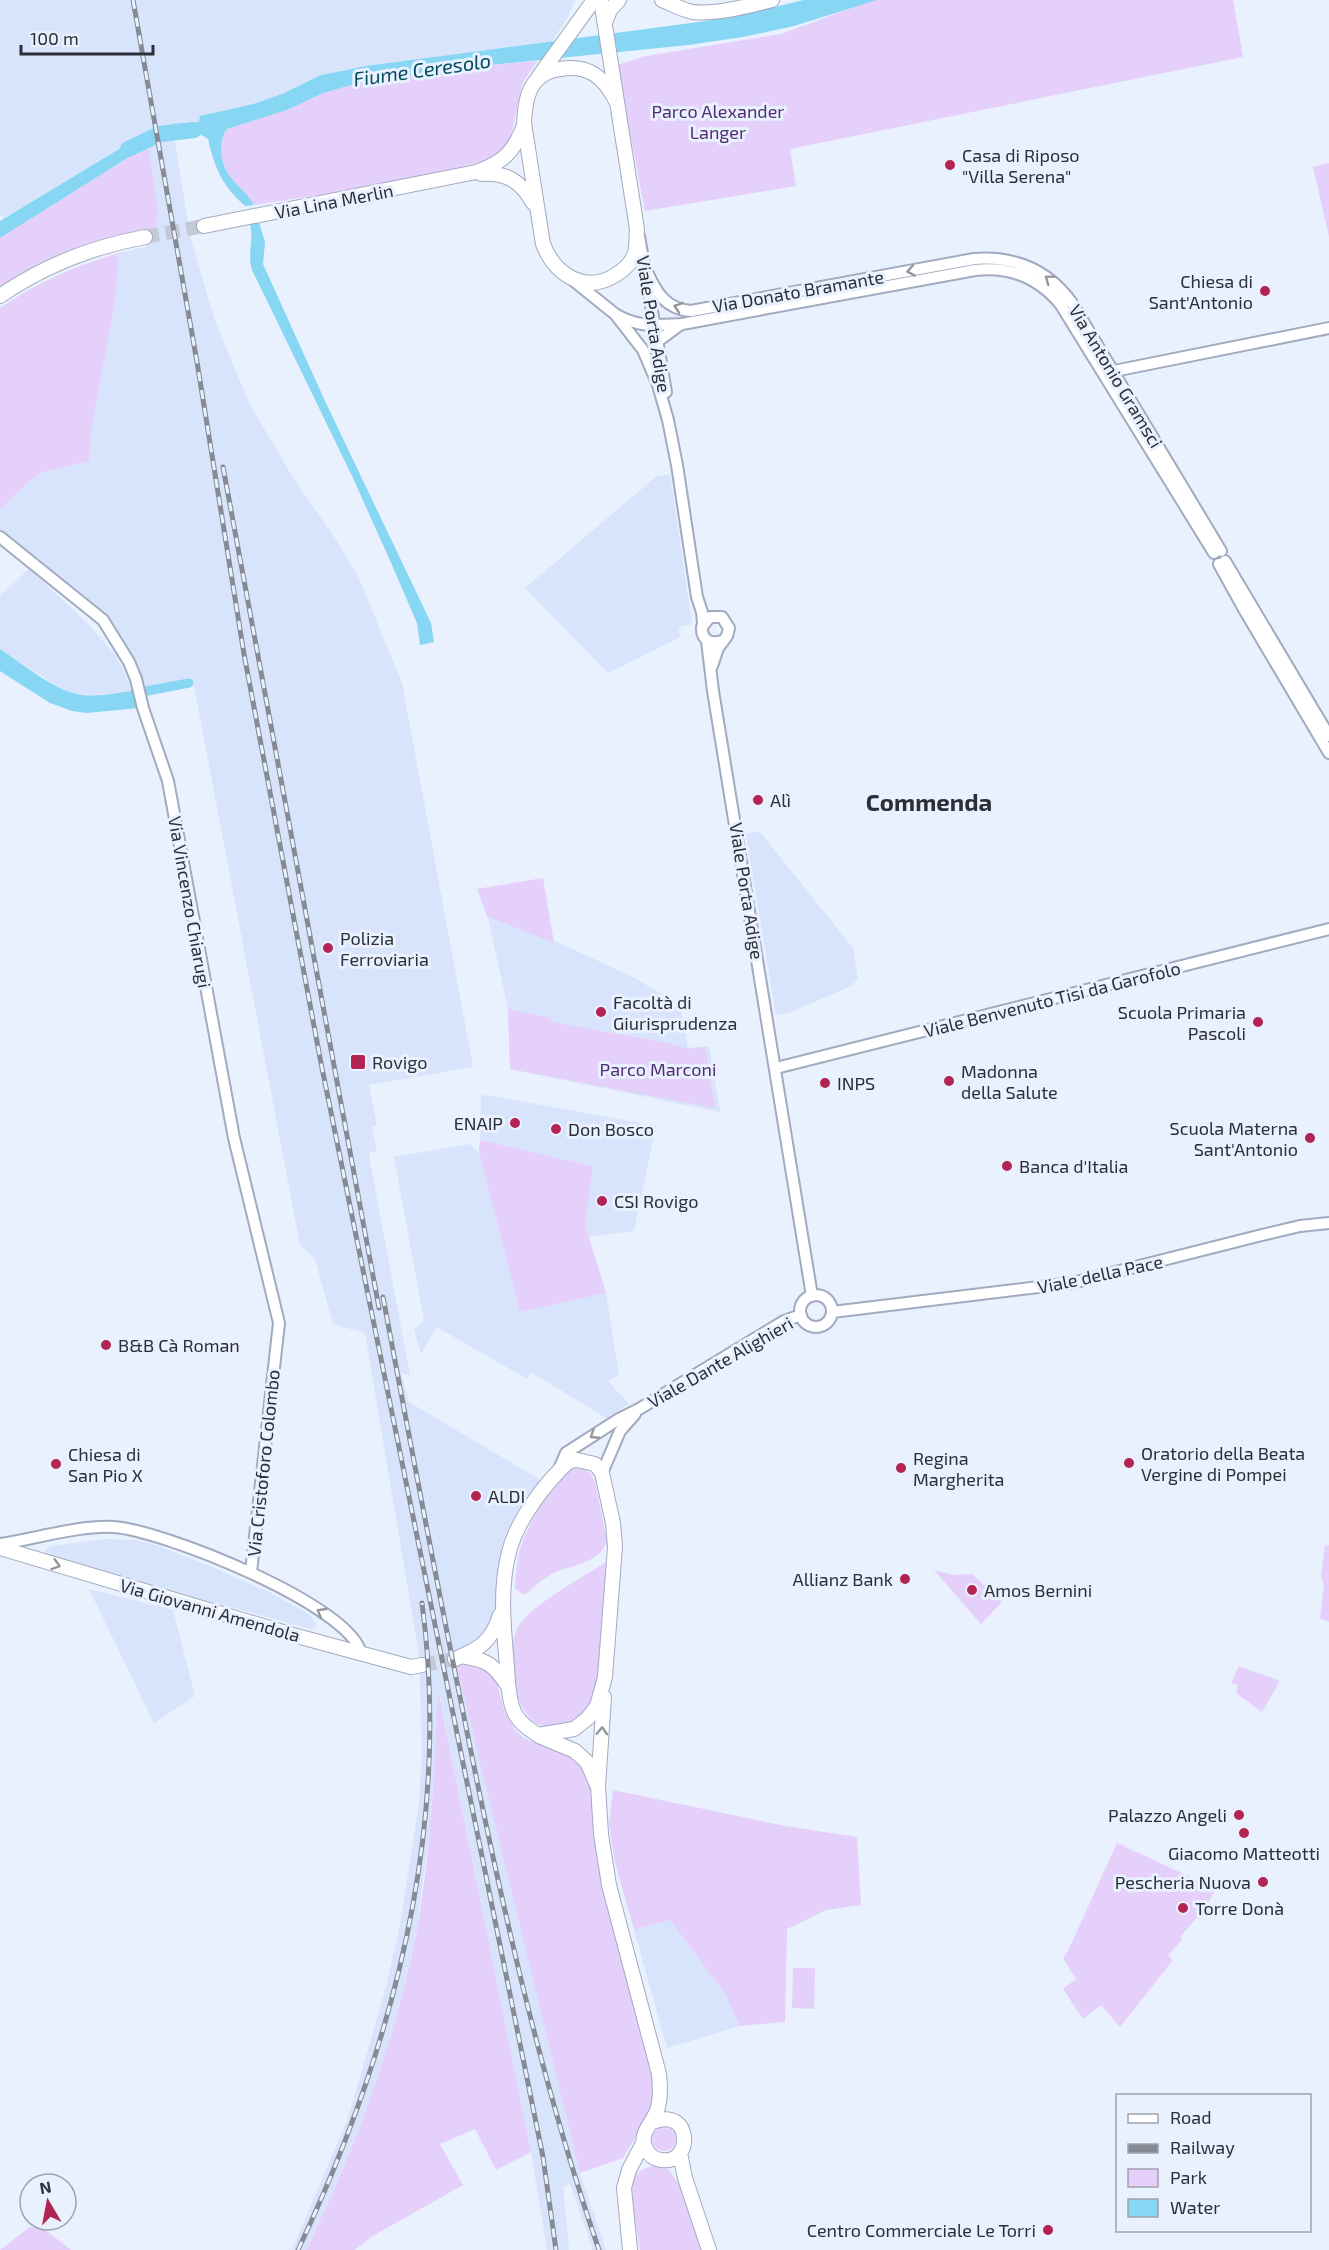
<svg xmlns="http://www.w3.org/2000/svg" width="1329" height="2250" font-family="'Exo 2',sans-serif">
<rect width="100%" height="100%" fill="#e9f0fe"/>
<path fill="#d8e4fb" d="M0 0H575L569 15 551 43 456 54 343 70 321 75 282 94 200 122 172 125 191 240 215 321 250 405 295 481 337 541 359 578 402 683 473 1067 369 1085 377 1126 372 1127 377 1151 371 1152 369 1156 410 1375 401 1373 409 1402 542 1481 517 1520 505 1543 493 1625 475 1644 454 1650 580 2173 606 2250H593L570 2183 563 2187 569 2250H547L531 2152 439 1693 430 1828 416 1933 402 1995 382 2067 363 2122 327 2206 306 2250H292L348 2118 386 1987 400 1925 419 1804 422 1751 419 1655 365 1333 333 1324 315 1259 300 1245 194 686 142 698 131 659 95 614 0 532V509L39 473 89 461 92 425 115 303 119 253 146 247 145 230 155 228 158 210 146 132 4 218 0 214Z
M670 474 692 624 678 627 680 637 608 673 525 588 657 476Z
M29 569 88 624 116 656 133 691 95 695 75 694 60 688 0 649V596Z
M760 832 853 948 858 980 849 987 789 1013 776 1015 746 836 749 833Z
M486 909 635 978 680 1006 688 1048 709 1046 720 1112 510 1069 508 1009Z
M481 1095 499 1097 656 1126 634 1231 588 1237 585 1225 593 1166 480 1140Z
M469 1144 479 1152 520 1312 606 1293 619 1376 608 1381 629 1404 606 1418 531 1372 527 1379 437 1327 421 1354 414 1329 424 1321 394 1157Z
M106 1539 134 1540 156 1545 212 1567 267 1591 309 1614 316 1623V1627L311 1629 245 1611 107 1578 46 1556 45 1550 51 1546Z
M89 1589 173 1610 195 1696 154 1723Z
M670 1920 725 1994 740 2026 667 2048 634 1930Z"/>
<path fill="#e4d0fb" d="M873 0H1233L1243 57 790 149 796 186 645 211 617 65 646 56 781 34Z
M537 61 522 84 510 141 506 148 494 158 407 181 254 205C247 192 237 186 229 175 220 163 218 141 227 129L287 110 323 93 365 81 481 66Z
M148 145 158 210 155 228C101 241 46 255 0 289V238Z
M1329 163V237L1313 167Z
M119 253 115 303 92 425 89 461 39 473 0 509V308C37 282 76 266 119 253Z
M543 878 554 943 487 916 477 889Z
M508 1009 549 1018 552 1022 673 1044 688 1049 705 1047 715 1108 510 1069Z
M480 1140 593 1166 585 1225 606 1293 520 1312 479 1152Z
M573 1468C586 1469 590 1470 595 1482L607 1541C601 1562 573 1565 556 1572 544 1578 534 1586 525 1595L515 1589C516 1572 517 1554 524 1538 532 1517 555 1479 573 1468Z
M1329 1545V1622L1320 1618 1324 1586 1321 1576 1325 1546Z
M606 1562C605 1594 603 1626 599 1658 597 1671 597 1686 592 1699 588 1711 577 1723 564 1725 553 1727 542 1729 533 1721 512 1704 506 1650 518 1627 530 1605 584 1577 606 1562Z
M934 1570 954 1575 972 1574 1002 1602 981 1624Z
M479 1662 495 1676 504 1710 515 1730 525 1739 567 1754 581 1767 589 1782 593 1794V1825L600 1866 654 2081 656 2103 623 2158 580 2173 456 1663Z
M1239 1666 1280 1681 1262 1712 1236 1693 1238 1685 1231 1683Z
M438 1690 531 2152 496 2170 475 2129 440 2144 463 2185 371 2237 355 2250H306C356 2148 394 2045 416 1934 431 1854 434 1771 438 1690Z
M613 1790 785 1826 857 1837 861 1905 826 1910 787 1929 785 2022 740 2026 725 1994 670 1920 634 1930 615 1862 609 1824Z
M1117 1843 1216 1889 1205 1908 1180 1937 1182 1940 1168 1955 1173 1960 1120 2027 1101 2005 1083 2019 1063 1989 1076 1979 1063 1958 1068 1951Z
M793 1968H815L814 2009 792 2008Z
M652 2139a12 12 0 1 1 24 0a12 12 0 1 1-24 0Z
M654 2165 668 2169 681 2187 703 2250H640C638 2233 626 2188 637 2174 640 2170 649 2167 654 2165Z
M30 2227 43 2228 71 2250H0Z"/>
<path fill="#87d6f3" d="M804 0H877L794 26 743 37 688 45 481 66 365 81 323 93 287 110 227 129C218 140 220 163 229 175 237 186 247 192 254 205L245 206C222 185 215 169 208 139L200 134 174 138 172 124 199 122 200 116 253 104 282 94 321 75 366 66 729 18Z
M147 132 148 145 0 238V221Z
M259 222 265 242 263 264 325 401 431 623 434 642 420 645 417 623 392 565 353 478 252 270C247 254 254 240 250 224Z
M0 649C22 663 52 689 77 694 94 698 115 693 133 691L139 708 86 713 72 711 50 703 0 671Z"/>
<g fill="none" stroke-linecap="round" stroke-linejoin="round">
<path stroke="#87d6f3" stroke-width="9" d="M135 693 189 683"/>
<path stroke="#87d6f3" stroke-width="16" d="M128 149 160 134 194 130"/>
<path stroke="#c3c9d6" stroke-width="14" stroke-dasharray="14 7" stroke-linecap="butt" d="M145 237 204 226
M422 1665 455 1659"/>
<g stroke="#a1abc0" stroke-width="14">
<path id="minor" d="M639 236 666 392
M646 270C656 292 665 309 691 311L974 259C1014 256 1048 270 1072 303L1221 551
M574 281 615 314 643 350 658 385 668 420 677 465 697 597 702 612 703 623
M615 314C639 328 655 325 682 324L975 270C1010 266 1039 278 1061 305L1214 553
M658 341 681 324
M1109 372 1329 328
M0 537 103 620 129 662 136 679 143 708 168 781 234 1138 279 1323 251 1572
M1225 561 1329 736
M1219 564 1245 611 1329 753
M707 641 713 691 812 1296
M712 666 718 648 727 636 729 628 722 617H710L702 627C701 639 710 645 722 641
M776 1068 1329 929
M800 1311a16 16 0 1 1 32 0a16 16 0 1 1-32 0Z
M832 1312 1072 1283 1258 1236 1300 1226 1329 1223
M559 1469 566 1453 619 1419 639 1409 784 1321 801 1315
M602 1473 620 1431 635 1414
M0 1544C34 1539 80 1525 113 1527 160 1529 353 1606 361 1654"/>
</g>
<g stroke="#a1abc0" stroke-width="16">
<path id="major" d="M601 0 637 229C636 237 637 246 635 253 632 262 625 269 617 274 586 295 555 275 543 244L524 123C525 109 526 93 535 82 541 74 551 70 560 69 588 64 604 77 616 101
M662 0C672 4 682 10 693 12 715 15 750 6 772 0
M605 23 610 10 619 0
M539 76 594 0
M481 174C506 172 521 181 533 203
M204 226 476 172C504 162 514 152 524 125
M0 296C45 265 91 247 145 237
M577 1460 595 1464 602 1473 613 1523 615 1547 605 1677 597 1706 588 1718 574 1729 538 1735C527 1728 517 1721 513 1709 508 1696 508 1680 507 1667 504 1629 499 1590 509 1552 517 1520 545 1483 569 1461Z
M0 1548 293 1635 411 1667 422 1665
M461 1656C488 1660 493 1664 508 1686
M455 1659C480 1649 492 1641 500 1615
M604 1697 598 1786 601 1834 609 1885 659 2074C660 2085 661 2096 658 2107 655 2122 637 2133 646 2149 649 2155 654 2159 661 2160 694 2165 692 2106 653 2122
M539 1736 575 1751 587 1762 597 1785
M680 2153 685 2178 709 2250
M630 2250 624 2188 629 2170 643 2143"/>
</g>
<use href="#minor" stroke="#fff" stroke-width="10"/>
<use href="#major" stroke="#fff" stroke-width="14"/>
<g stroke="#858a95" stroke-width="5">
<path id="rail" d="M133 0 197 362 244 654 321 1063 543 2157 556 2250
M223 467 379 1308
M383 1297C409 1436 435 1574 463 1712 499 1893 539 2075 599 2250
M298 2250C393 2049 452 1827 422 1603"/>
</g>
<use href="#rail" stroke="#e9f0fe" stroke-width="3" stroke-dasharray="9" stroke-linecap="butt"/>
</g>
<defs><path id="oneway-chevron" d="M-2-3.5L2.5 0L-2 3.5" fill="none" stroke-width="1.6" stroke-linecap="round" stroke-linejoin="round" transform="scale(1.5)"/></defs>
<g stroke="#95979b">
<use href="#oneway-chevron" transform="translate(911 271) rotate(170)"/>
<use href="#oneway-chevron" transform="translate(1049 279) rotate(-143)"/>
<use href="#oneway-chevron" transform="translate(678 307) rotate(-161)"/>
<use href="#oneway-chevron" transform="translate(594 1435) rotate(147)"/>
<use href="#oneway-chevron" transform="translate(56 1565) rotate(16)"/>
<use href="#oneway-chevron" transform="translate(321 1612) rotate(-149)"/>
<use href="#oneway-chevron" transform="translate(602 1731) rotate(-87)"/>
</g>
<g fill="#b32353" stroke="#e9f0fe" stroke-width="2">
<circle cx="950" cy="165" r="6"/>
<circle cx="1265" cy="291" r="6"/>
<circle cx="758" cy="800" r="6"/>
<circle cx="328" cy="948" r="6"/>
<circle cx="601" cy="1012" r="6"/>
<circle cx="1258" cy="1022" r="6"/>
<rect x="350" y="1054" width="16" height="16" rx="3"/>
<circle cx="949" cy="1081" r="6"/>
<circle cx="825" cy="1083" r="6"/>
<circle cx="515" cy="1123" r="6"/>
<circle cx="556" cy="1129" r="6"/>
<circle cx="1310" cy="1138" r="6"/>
<circle cx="1007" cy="1166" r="6"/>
<circle cx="602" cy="1201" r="6"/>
<circle cx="106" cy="1345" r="6"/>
<circle cx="1129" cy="1463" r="6"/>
<circle cx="56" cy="1464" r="6"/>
<circle cx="901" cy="1468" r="6"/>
<circle cx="476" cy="1496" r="6"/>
<circle cx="905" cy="1579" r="6"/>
<circle cx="972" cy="1590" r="6"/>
<circle cx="1239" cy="1815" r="6"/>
<circle cx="1244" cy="1833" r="6"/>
<circle cx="1263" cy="1882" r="6"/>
<circle cx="1183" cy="1908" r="6"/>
<circle cx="1048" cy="2230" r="6"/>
</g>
<g text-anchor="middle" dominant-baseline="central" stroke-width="6" stroke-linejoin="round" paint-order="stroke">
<g font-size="18" fill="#522d73" stroke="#e9f0fe">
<text x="718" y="111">Parco Alexander<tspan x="718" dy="21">Langer</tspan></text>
<text x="658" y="1069">Parco Marconi</text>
</g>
<g font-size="18" fill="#2b2f37" stroke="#e9f0fe" text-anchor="start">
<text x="962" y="155">Casa di Riposo<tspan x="962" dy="21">"Villa Serena"</tspan></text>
<text x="1253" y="281" text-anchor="end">Chiesa di<tspan x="1253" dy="21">Sant'Antonio</tspan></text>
<text x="770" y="800">Alì</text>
<text x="340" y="938">Polizia<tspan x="340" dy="21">Ferroviaria</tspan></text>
<text x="613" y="1002">Facoltà di<tspan x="613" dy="21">Giurisprudenza</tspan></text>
<text x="1246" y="1012" text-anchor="end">Scuola Primaria<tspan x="1246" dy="21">Pascoli</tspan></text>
<text x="372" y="1062">Rovigo</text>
<text x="961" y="1071">Madonna<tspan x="961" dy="21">della Salute</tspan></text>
<text x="837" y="1083">INPS</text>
<text x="503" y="1123" text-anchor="end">ENAIP</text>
<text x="1298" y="1128" text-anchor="end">Scuola Materna<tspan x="1298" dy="21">Sant'Antonio</tspan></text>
<text x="568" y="1129">Don Bosco</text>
<text x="1019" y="1166">Banca d'Italia</text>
<text x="614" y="1201">CSI Rovigo</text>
<text x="118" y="1345">B&amp;B Cà Roman</text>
<text x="1141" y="1453">Oratorio della Beata<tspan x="1141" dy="21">Vergine di Pompei</tspan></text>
<text x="68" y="1454">Chiesa di<tspan x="68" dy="21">San Pio X</tspan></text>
<text x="913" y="1458">Regina<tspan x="913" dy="21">Margherita</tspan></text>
<text x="488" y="1496">ALDI</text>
<text x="893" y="1579" text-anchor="end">Allianz Bank</text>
<text x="984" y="1590">Amos Bernini</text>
<text x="1227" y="1815" text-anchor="end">Palazzo Angeli</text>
<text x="1244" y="1853" text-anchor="middle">Giacomo Matteotti</text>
<text x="1251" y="1882" text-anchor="end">Pescheria Nuova</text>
<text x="1195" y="1908">Torre Donà</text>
<text x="1036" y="2230" text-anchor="end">Centro Commerciale Le Torri</text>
</g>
<g font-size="18" fill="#2b2f37" stroke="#e9f0fe">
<text transform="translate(334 201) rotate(-11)">Via Lina Merlin</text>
<text transform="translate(798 291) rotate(-10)">Via Donato Bramante</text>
<text transform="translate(654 324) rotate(81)">Viale Porta Adige</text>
<text transform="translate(1116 376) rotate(59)">Via Antonio Gramsci</text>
<text transform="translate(747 891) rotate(81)">Viale Porta Adige</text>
<text transform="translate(190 902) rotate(80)">Via Vincenzo Chiarugi</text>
<text transform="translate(1052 999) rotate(-14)">Viale Benvenuto Tisi da Garofolo</text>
<text transform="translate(1100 1274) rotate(-12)">Viale della Pace</text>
<text transform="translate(720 1362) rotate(-30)">Viale Dante Alighieri</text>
<text transform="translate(263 1463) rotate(-84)">Via Cristoforo Colombo</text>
<text transform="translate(210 1610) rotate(16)">Via Giovanni Amendola</text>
</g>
<g font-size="20" font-style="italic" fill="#014a5e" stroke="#e9f0fe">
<text transform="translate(422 69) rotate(-8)">Fiume Ceresolo</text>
</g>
<g font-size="24" font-weight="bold" fill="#2b2f37" stroke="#e9f0fe">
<text x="929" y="801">Commenda</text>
</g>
</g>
<rect x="1116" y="2094" width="195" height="138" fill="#e9f0fe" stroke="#9da3ae" stroke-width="1.5"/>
<rect x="1128" y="2114" width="30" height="9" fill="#ffffff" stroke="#9da3ae" stroke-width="1.5"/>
<text x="1170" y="2124" font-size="18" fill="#2b2f37">Road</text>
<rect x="1128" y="2144" width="30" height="9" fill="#858a95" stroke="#9da3ae" stroke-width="1.5"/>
<text x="1170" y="2154" font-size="18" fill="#2b2f37">Railway</text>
<rect x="1128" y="2169" width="30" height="18" fill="#e4d0fb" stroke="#9da3ae" stroke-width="1.5"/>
<text x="1170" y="2184" font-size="18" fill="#2b2f37">Park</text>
<rect x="1128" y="2199" width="30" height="18" fill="#87d6f3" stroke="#9da3ae" stroke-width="1.5"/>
<text x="1170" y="2214" font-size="18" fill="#2b2f37">Water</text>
<g transform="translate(48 2202) rotate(350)"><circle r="28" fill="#e9f0fe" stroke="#9da3ae" stroke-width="1.5"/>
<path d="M0-4.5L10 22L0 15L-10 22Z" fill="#b32353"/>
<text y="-9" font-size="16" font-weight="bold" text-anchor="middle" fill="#2b2f37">N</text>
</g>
<path d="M21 45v9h132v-9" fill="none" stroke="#2b2f37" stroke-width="3"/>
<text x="30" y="45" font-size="18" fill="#2b2f37" stroke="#e9f0fe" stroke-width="4.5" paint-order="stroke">100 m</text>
</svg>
